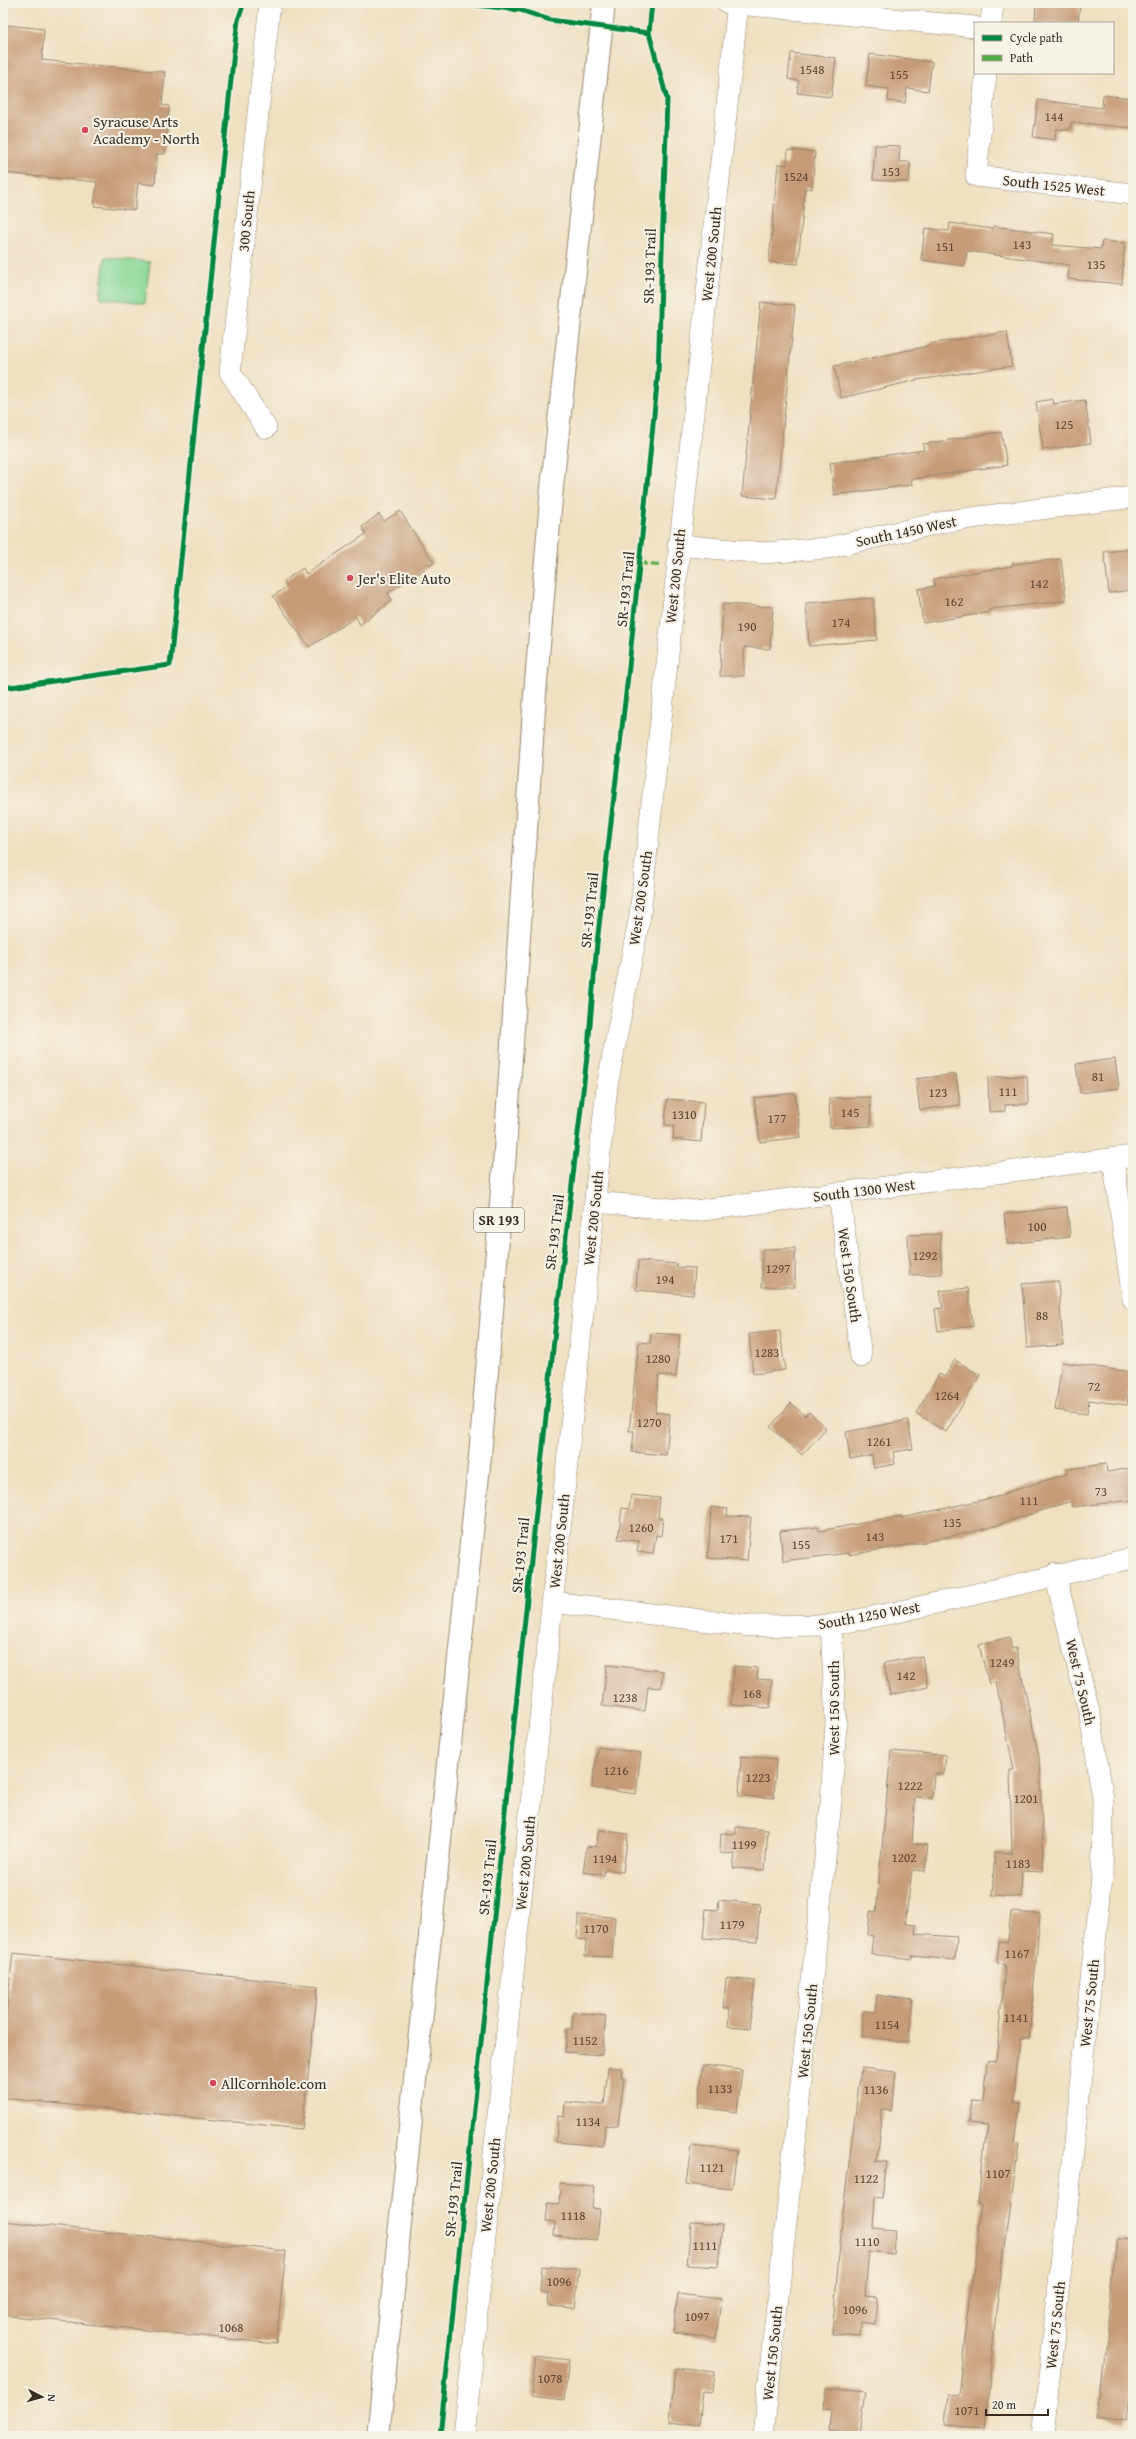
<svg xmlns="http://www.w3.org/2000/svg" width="1136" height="2439" font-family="'Gentium Book Plus',serif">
<rect width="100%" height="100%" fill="#f7f3e8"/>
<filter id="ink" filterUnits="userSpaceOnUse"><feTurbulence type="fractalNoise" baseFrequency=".025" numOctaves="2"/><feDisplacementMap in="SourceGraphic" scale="8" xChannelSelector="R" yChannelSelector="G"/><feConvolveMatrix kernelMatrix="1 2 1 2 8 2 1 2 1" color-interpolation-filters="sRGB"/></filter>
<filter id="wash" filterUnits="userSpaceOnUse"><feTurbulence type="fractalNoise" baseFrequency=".012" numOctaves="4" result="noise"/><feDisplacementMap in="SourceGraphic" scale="16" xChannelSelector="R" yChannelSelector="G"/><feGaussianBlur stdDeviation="0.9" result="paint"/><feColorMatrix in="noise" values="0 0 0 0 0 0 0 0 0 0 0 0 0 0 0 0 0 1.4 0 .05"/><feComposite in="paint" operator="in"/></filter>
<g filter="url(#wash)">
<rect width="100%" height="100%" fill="#efe0c1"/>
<path fill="#88d797" stroke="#62805a" d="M105 257 150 262 145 303 100 298Z"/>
<g id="blocks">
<path fill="#c69c78" d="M1036 3H1080L1078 23H1035Z
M7 25 44 29 42 60 165 72 162 105 169 106 165 154H157L155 185 138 183 135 210 94 206 97 182 3 173V34L6 35Z
M791 53 836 58 831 97 797 93 799 81 788 79Z
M870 54 932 62 928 91 907 88 905 103 888 101 889 89 866 86Z
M1103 95 1133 98V128L1071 122 1070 130 1056 129 1055 140 1033 137 1038 100 1102 108Z
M875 145 900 146 899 162H910L909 182 873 180Z
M788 150 815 152 812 189 805 188 798 264 769 262 778 164 787 165Z
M950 223 993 229V226L1054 234 1052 245 1101 249 1102 241 1125 243 1122 284 1068 279 1069 265 967 251 965 266 921 260 925 228 949 231Z
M761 302 795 305 776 499 742 496Z
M1007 332 1012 366 917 380 841 398 834 366 928 346V344Z
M1053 399 1054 404 1085 400 1091 443 1043 450 1036 402Z
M1001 432 1007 465 911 479 912 485 834 495 830 463 924 450 923 444Z
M400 511 434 563 388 593 392 600 360 625 356 617 309 647 273 596 287 587 284 581 303 568 306 574 366 534 362 527 379 514 384 521Z
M1133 549V590L1109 593 1104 552Z
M1061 559 1066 601 990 609V612L923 623 918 589 935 586 934 579 1012 566V564Z
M873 598 877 640 809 646 806 603Z
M723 604 773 607 770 649 744 647V676H720Z
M1115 1059 1119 1088 1080 1093 1076 1064Z
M956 1074 960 1105 920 1110 916 1079Z
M1027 1076 1028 1104 1005 1105V1111L989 1112 988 1077Z
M795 1093 801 1137 760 1142 754 1098Z
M870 1097 871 1126 830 1128 829 1098Z
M667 1099 704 1102 701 1142 673 1139 674 1126 665 1125Z
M1067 1207 1070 1237 1007 1244 1004 1214Z
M940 1234 942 1274 910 1275 908 1235Z
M795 1248V1287H762V1249Z
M638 1261 677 1264 676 1267 695 1268 693 1295 636 1290Z
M1058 1281 1063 1345 1027 1348 1022 1284Z
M968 1288 973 1326 938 1331 935 1309 943 1308 940 1291Z
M780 1331 785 1370 753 1374 749 1334Z
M651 1333 680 1335 676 1377 659 1375 655 1412 670 1414 666 1455 632 1452 634 1431H629L639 1342 650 1343Z
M955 1360 980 1375 946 1432 916 1413 939 1374 945 1377Z
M1062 1362 1131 1372 1127 1405 1089 1400 1087 1414 1055 1410Z
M791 1403 805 1416 809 1412 826 1428 802 1455 770 1427Z
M908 1420 913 1449 893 1452 895 1464 874 1468 872 1455 850 1459 846 1432Z
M1106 1464 1107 1472 1131 1468 1133 1500 1072 1507 1071 1501 985 1529 924 1542 849 1555 848 1553 783 1561 780 1531 818 1527 819 1531 901 1516V1518L1005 1495V1493L1067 1474V1469Z
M631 1495 660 1498 658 1518H663L661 1536 656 1535 653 1554 637 1552 639 1541 618 1539 622 1508 629 1509Z
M711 1507 728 1509 727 1516 751 1517 747 1561 708 1558Z
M1009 1637 1012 1649 1016 1648 1039 1757 1043 1847 1042 1872 1022 1871 1021 1897 992 1895 995 1852 1012 1853 1010 1770H1014L996 1682 989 1684 979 1645Z
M922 1656 928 1687 890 1695 884 1663Z
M607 1665 663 1671 661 1688 648 1687 645 1711 602 1706Z
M734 1666 758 1668 757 1679 772 1680 770 1708 731 1705Z
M598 1747 641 1753 636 1794 592 1788Z
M891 1751 946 1755 944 1774H934L932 1798 915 1797 912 1843 928 1845 925 1871 912 1870 905 1924 916 1925 915 1934 957 1937 955 1960 912 1956V1959L871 1954 873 1936 868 1935 870 1911 876 1912Z
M741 1756 776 1759 774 1798 739 1796Z
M736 1827 768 1830 765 1870 733 1868 735 1854 720 1853 721 1833 736 1834Z
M599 1830 628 1834 623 1872 605 1869 604 1875 583 1872 587 1846 596 1847Z
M719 1900 760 1904 757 1942 703 1938 706 1909 718 1910Z
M1011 1912 1040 1914 1029 2039H1020L1013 2103 1020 2104 1015 2143 1019 2144 996 2312 985 2428 945 2425 948 2394 958 2395 982 2204 978 2203 987 2125 969 2123 972 2100 983 2101 987 2061 996 2062 1005 1965 997 1964 999 1941 1008 1942Z
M578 1915 615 1917 612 1957 585 1956 586 1940 577 1939Z
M13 1953 318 1986 302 2129 3 2098V2042Z
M726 1978 755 1981 750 2028 728 2026 730 2008H723Z
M877 1995 913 2000 908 2042 861 2036 864 2011 875 2012Z
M573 2012 606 2016 602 2055 565 2052 567 2029H572Z
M703 2065 742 2070 737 2112 698 2107Z
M608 2067 622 2068 621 2078H624L618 2126 605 2125 603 2146 556 2142 558 2116 564 2117 565 2102 604 2105Z
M861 2068 896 2072 891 2111 882 2110 876 2161 887 2162 882 2198 875 2197 873 2229 895 2231 893 2254 869 2251 865 2295 877 2296 875 2324 861 2322 860 2336 832 2334 843 2211Z
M691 2145 737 2150 732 2189 686 2184Z
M560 2183 594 2186 592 2208 600 2209 597 2240 554 2236 555 2222 546 2221 548 2203 559 2204Z
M3 2221 286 2251 276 2344 3 2315Z
M691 2223 722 2225 718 2267 687 2265Z
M1117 2239 1133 2240V2367L1126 2421 1098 2417Z
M542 2266 579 2269 575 2308 548 2306 549 2293 540 2292Z
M678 2294 721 2299 716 2338 673 2333Z
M536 2356 569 2360 564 2400 531 2396Z
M675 2368 714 2372 712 2392 703 2391 699 2426 670 2422Z
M826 2388 865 2392 859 2435 830 2431 832 2410 824 2409Z"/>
</g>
</g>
<g filter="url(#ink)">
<use href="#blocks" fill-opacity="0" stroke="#958570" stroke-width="1"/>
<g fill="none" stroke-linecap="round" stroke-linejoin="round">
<g stroke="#958570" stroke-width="22">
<path id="minor" d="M728 3 975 27
M991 23 993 3
M986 73 976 176 1133 194
M266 428 230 372 270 3
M678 545 764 553 827 548 948 521 1133 497
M1113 1158 1133 1299
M839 1193 861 1357
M595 1202 694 1211 1133 1156
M552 1602 751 1626 831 1625 897 1612 1133 1558
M464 2436 607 1086 640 915 738 3
M763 2436 831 1803 836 1722 831 1625
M1043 2436 1102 1877 1103 1799 1090 1715 1055 1574"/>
</g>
<g stroke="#958570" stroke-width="24">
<path id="primary" d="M378 2436 480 1456 504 1166 535 694 552 487 604 3"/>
</g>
<use href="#minor" stroke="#fff" stroke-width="21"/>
<use href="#primary" stroke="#fff" stroke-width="22"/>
<path stroke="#55ab43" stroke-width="4" stroke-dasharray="8 4" stroke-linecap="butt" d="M639 563 659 565"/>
<g stroke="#f7f3e8" stroke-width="8">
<path id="cycleway" d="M458 3 520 10 550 20 649 33
M3 688 170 665 234 51 238 20 244 3
M440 2436 555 1330 588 1048 597 943 629 667 658 374 667 99 649 33 652 3"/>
</g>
<use href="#cycleway" stroke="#00873e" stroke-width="5"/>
</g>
</g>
<g fill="#d1495b" stroke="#f7f3e8" stroke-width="1.5">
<circle cx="85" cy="130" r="4"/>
<circle cx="350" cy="578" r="4"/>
<circle cx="213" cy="2083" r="4"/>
</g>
<g text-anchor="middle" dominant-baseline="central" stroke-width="4" stroke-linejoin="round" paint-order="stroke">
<g font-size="13" fill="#5e4634">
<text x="812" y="69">1548</text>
<text x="899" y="74">155</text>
<text x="1054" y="116">144</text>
<text x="891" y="171">153</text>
<text x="796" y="176">1524</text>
<text x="1022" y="244">143</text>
<text x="945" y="246">151</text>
<text x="1096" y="264">135</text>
<text x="1064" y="424">125</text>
<text x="1039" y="583">142</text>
<text x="954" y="601">162</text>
<text x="841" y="622">174</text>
<text x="747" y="626">190</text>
<text x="1098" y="1076">81</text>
<text x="1008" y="1091">111</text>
<text x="938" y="1092">123</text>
<text x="850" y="1112">145</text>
<text x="684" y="1114">1310</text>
<text x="777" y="1118">177</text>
<text x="1037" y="1226">100</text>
<text x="925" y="1255">1292</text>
<text x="778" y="1268">1297</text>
<text x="665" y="1279">194</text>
<text x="1042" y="1315">88</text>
<text x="767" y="1352">1283</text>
<text x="658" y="1358">1280</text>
<text x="1094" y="1386">72</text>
<text x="947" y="1395">1264</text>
<text x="649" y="1422">1270</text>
<text x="879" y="1441">1261</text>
<text x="1101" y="1491">73</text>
<text x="1029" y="1500">111</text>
<text x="952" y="1522">135</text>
<text x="641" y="1527">1260</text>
<text x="875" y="1536">143</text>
<text x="729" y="1538">171</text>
<text x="801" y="1544">155</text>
<text x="1002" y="1662">1249</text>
<text x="906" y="1675">142</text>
<text x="752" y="1693">168</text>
<text x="625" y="1697">1238</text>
<text x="616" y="1770">1216</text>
<text x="758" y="1777">1223</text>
<text x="910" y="1785">1222</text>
<text x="1026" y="1798">1201</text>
<text x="744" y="1844">1199</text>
<text x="904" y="1857">1202</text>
<text x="605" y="1858">1194</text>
<text x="1018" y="1863">1183</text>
<text x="732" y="1924">1179</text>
<text x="596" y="1928">1170</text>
<text x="1017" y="1953">1167</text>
<text x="1016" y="2017">1141</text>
<text x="887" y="2024">1154</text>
<text x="585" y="2040">1152</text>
<text x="720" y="2088">1133</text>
<text x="876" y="2089">1136</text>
<text x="588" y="2121">1134</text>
<text x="712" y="2167">1121</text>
<text x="998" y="2173">1107</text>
<text x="866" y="2178">1122</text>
<text x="573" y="2215">1118</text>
<text x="867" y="2241">1110</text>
<text x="705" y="2245">1111</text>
<text x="559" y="2281">1096</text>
<text x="855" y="2309">1096</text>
<text x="697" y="2316">1097</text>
<text x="231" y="2327">1068</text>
<text x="550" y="2378">1078</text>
<text x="967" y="2410">1071</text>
</g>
<rect fill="#f7f3e8" stroke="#73665b" stroke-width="1" x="474" y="1208" width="50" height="24" rx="3"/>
<g font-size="14" font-weight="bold" fill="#3b2a1e">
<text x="499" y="1220">SR 193</text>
</g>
<g font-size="15" fill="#3b2a1e" stroke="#f7f3e8" text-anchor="start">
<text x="93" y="121">Syracuse Arts<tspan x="93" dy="17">Academy - North</tspan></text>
<text x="358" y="578">Jer's Elite Auto</text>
<text x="221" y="2083">AllCornhole.com</text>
</g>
<g font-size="15" fill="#3b2a1e" stroke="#f7f3e8">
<text transform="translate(1054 185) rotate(6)">South 1525 West</text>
<text transform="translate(246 221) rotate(-84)">300 South</text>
<text transform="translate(711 254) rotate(-84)">West 200 South</text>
<text transform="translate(649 266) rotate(-88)">SR-193 Trail</text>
<text transform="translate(906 531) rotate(-12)">South 1450 West</text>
<text transform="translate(675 576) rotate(-84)">West 200 South</text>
<text transform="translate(625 589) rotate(-84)">SR-193 Trail</text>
<text transform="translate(640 898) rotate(-82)">West 200 South</text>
<text transform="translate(589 910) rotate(-84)">SR-193 Trail</text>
<text transform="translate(864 1190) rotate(-7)">South 1300 West</text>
<text transform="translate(593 1218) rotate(-84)">West 200 South</text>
<text transform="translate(554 1232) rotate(-83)">SR-193 Trail</text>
<text transform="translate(850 1275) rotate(82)">West 150 South</text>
<text transform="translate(559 1541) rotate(-84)">West 200 South</text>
<text transform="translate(520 1555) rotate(-84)">SR-193 Trail</text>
<text transform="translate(869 1615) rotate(-10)">South 1250 West</text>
<text transform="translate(1081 1682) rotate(77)">West 75 South</text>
<text transform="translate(833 1708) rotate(-90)">West 150 South</text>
<text transform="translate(525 1863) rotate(-84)">West 200 South</text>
<text transform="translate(487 1877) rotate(-84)">SR-193 Trail</text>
<text transform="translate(1089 2003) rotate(-84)">West 75 South</text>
<text transform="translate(807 2031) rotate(-84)">West 150 South</text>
<text transform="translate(490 2185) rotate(-84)">West 200 South</text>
<text transform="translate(453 2199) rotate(-84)">SR-193 Trail</text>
<text transform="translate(1055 2325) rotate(-84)">West 75 South</text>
<text transform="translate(772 2353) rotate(-84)">West 150 South</text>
</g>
</g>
<rect width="1136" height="2439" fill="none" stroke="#f7f3e8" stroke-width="16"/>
<rect x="974" y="22" width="140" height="52" fill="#f7f3e8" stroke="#aca397"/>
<rect x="982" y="35" width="20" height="6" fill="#00873e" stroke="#aca397"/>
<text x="1010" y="42" font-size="12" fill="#3b2a1e">Cycle path</text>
<rect x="982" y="55" width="20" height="6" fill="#55ab43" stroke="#aca397"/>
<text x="1010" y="62" font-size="12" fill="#3b2a1e">Path</text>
<g transform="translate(42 2397) rotate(96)" stroke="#f7f3e8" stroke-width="3" paint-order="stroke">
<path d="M0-3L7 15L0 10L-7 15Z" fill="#3b2a1e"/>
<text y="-6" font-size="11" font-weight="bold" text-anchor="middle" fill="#3b2a1e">N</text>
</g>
<path d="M986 2409v6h62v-6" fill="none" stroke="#3b2a1e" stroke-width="2"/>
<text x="992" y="2409" font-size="12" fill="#3b2a1e" stroke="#f7f3e8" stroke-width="3" paint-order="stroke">20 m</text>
</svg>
